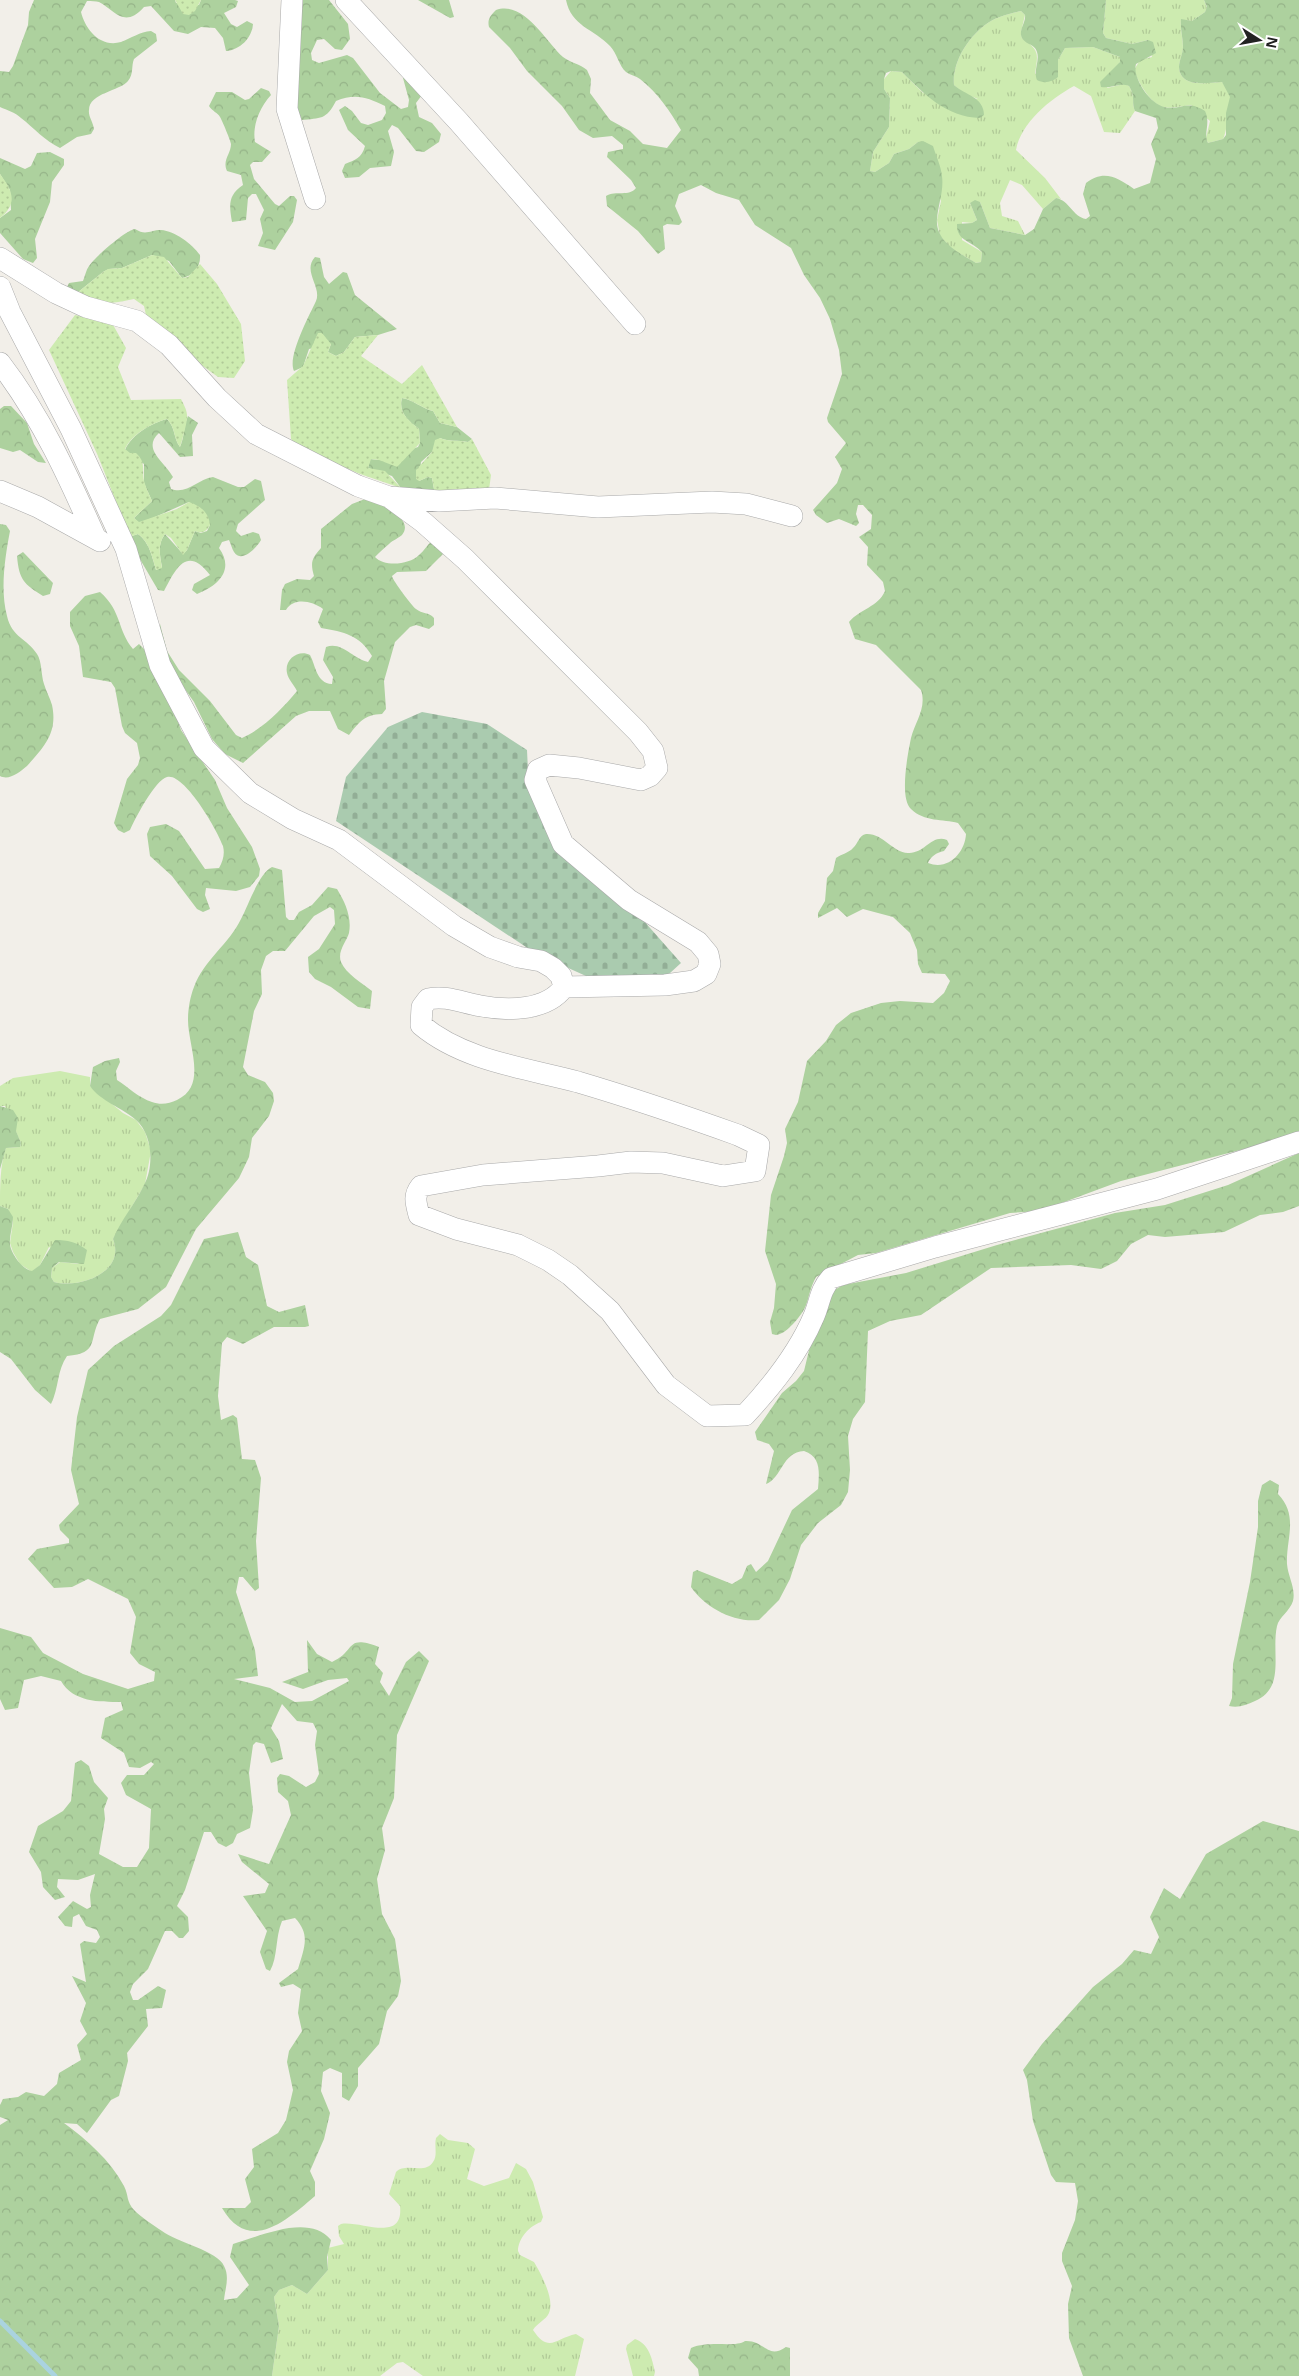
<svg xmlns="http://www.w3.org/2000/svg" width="1299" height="2376" font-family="'Noto Sans',sans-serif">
<defs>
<pattern id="grass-tufts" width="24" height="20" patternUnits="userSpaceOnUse" patternTransform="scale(1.25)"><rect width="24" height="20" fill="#cdebb0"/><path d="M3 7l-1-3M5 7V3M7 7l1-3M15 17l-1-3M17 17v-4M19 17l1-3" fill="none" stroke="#b0c997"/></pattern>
<pattern id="forest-crowns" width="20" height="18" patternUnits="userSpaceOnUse" patternTransform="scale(1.25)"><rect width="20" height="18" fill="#add19e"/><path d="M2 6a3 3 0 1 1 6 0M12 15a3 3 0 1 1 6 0" fill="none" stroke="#95b388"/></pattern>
<pattern id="cemetery-stones" width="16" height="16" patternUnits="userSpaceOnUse" patternTransform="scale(1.25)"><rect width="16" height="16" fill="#aacbaf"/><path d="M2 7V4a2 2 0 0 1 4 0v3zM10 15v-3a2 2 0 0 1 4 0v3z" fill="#92ae96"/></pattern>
<pattern id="garden-dots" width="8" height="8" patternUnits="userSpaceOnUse" patternTransform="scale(1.25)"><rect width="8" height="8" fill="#cdebb0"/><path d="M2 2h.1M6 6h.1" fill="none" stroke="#b0c997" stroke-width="1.8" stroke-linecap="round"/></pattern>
</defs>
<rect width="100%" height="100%" fill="#f2efe9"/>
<path fill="url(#grass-tufts)" d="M1106 0H1204L1207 8 1205 12 1192 21 1181 20C1180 29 1183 38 1183 48 1183 54 1179 61 1179 67 1180 88 1207 83 1222 82 1225 86 1229 90 1230 96 1231 102 1226 135 1223 139L1208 143 1206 138 1210 121 1191 105C1182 106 1172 109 1163 107 1150 103 1138 82 1134 70L1140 60 1152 57 1148 40 1132 44 1106 38 1103 33Z
M1021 11 1025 15 1021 32 1022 38C1040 51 1038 53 1035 74L1058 60 1065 48 1093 47 1120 57V62L1107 88 1124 84 1129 86C1136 98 1131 101 1135 111L1120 133 1104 132 1091 96 1074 86C1050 99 1021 123 1016 150L1045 178 1061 199 1056 198 1043 209 1022 185 1010 180 1000 203 1002 216 1018 221 1025 235 990 228 980 202 970 203 977 220 972 223 962 222V240L982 252 981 262 976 263 952 249 940 236 937 220 941 201 918 142 909 149 894 154 889 163 875 172 870 171 873 152 889 127 890 98 884 89V79L891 71 902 72 923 93 978 99 963 93 954 85C952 63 967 39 985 25 995 17 1008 14 1021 11Z
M60 1071 90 1077V1086L123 1113 136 1120 145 1132 151 1151 145 1184 113 1239C126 1272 80 1289 54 1282L51 1277 52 1268 60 1262 79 1264 49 1247 40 1265 32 1272 20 1264 13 1252 10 1243 13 1222 8 1209 0 1206C0 1189 0 1163 6 1148L20 1147 21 1143 5 1106H0V1086L13 1078Z
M440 2134 448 2140 468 2143 475 2149 467 2179 484 2186 509 2178 516 2163 526 2169 533 2182 543 2217 541 2222C529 2226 518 2239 518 2251L520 2255 534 2262C541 2274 555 2299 549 2313 546 2320 537 2323 533 2330 549 2354 556 2338 576 2334L584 2339 575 2376H423L403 2362 397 2363 380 2376H272L279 2326 274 2297 279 2290 292 2285 307 2294 328 2270V2248L344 2244 339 2236 338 2226 341 2224C360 2220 404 2244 400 2206L389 2194 396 2172C406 2162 425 2175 433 2162 438 2155 434 2146 436 2138Z
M635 2339C649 2344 652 2358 655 2372L654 2376H633L626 2349 627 2345Z"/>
<path fill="url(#forest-crowns)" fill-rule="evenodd" d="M34 0H175L176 3 199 5 201 0H235L238 1 236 7 224 13 231 24 237 27 247 21 253 24C252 38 240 50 226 51L223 38 215 28 201 27 188 34 174 31 151 6 144 7C124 29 116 11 99 2 96 1 91 1 87 1L81 12C85 29 100 48 121 42 131 38 140 32 151 31L156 34 157 41 134 59C131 66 134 74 128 81 120 91 89 93 89 110 88 116 93 122 94 129L91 134 77 137 60 148C45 141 34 128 21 118 16 113 7 110 0 107V71L9 72 13 66 28 25 29 12Z
M296 0H329L348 24 350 39 342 50 335 49 324 39 317 40 311 53 312 60 319 63 347 55 353 58 380 93 401 109 408 107 409 100 403 78 410 75 425 91 416 103 419 117 432 123 441 134 439 142 424 152 416 151 398 128 392 125 388 131 394 152 391 166 370 168 359 177 345 178 342 171 345 164C355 160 362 158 365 146L348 130 339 110 345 106 352 111 361 123 368 125 382 120 386 113 385 106C367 97 355 93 336 101 326 120 321 118 301 120L296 114Z
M418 0H449L454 17 450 18Z
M566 0H1106L1103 33 1106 38 1132 44 1148 40 1153 42 1156 53 1136 64C1132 77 1149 103 1164 107 1181 111 1186 99 1205 111 1211 124 1203 132 1208 143L1223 139 1226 135V113L1230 97 1222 82C1207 83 1180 88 1179 67 1179 60 1183 54 1183 47 1183 38 1180 29 1181 19L1192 21 1205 12 1207 7 1204 0H1299V1131L1283 1139 1121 1181 1040 1211 1010 1213 876 1253 858 1255 816 1277C805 1298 812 1304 793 1324 788 1329 783 1334 776 1335L772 1334 770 1322 774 1308 776 1284 765 1251 771 1195 784 1156 787 1143 785 1129 798 1102 807 1061 826 1041 836 1025 851 1013 881 1003 900 1001 933 1003 944 993 950 981 945 974 922 973 918 964 917 950 910 933 893 917 863 909 847 917 837 908 818 918V913L825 901 827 878 833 871 836 858C841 854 849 853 853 848 858 844 859 835 866 834 883 833 892 852 908 853 925 854 931 834 947 840L949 844 944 851C936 853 931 856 928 863 949 871 965 852 966 834L958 823C943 819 924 822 911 809 899 798 908 753 911 738 915 722 927 708 921 690L876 645 855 639 849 622C860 609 878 607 885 591L883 582 867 565 868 547 859 537 871 529 872 515 863 505H858L856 514 859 523 856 526 839 519 827 523 816 515 813 510 837 483 842 469 835 457 846 443 828 422 827 418 842 374 839 350 830 319 820 298 804 275 791 248 755 225 739 200 716 193 701 185 679 194 675 206 682 222 679 225 667 224 663 226 665 249 658 254 638 231 607 206 606 196C616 190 629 197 636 188L631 180 607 157 608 152 623 149V145L612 136 593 138 579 130 562 106 527 71 510 48 489 27C487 19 491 15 496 10 524 0 546 42 563 57 571 63 580 64 587 70L591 79 590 93 610 120 630 131 643 144 667 148 681 130C670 111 658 93 640 79 636 76 630 75 626 72 619 66 617 53 610 46 594 29 571 26 566 0ZM1021 11 1025 15C1026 22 1020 28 1021 35 1023 45 1035 43 1037 52 1040 61 1033 70 1037 80 1044 84 1052 82 1058 77V60L1065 48 1093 47 1120 57V62L1100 82 1101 87C1111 89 1120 82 1129 86 1136 98 1131 101 1135 111L1156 118 1158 128 1151 144 1156 159 1150 183 1134 189C1118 178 1104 169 1086 183L1083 194 1090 216 1086 219C1073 217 1069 200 1056 198L1043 209 1034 229 1025 235 990 228 980 202 975 200 970 203 977 220 972 223 957 224C956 241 972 241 982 252L981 262 976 263C960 253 935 242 937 219 938 205 944 191 942 176 941 166 936 156 933 146L923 141 918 142 909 149 894 154 889 163 875 172 870 171 873 152 889 127 890 98 884 89V79L886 73 891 71 902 72C924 94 946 117 980 118L984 115C984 97 965 95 954 85 952 63 967 39 985 25 995 17 1008 14 1021 11Z
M261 88 269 91 271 95C260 107 252 125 255 142L271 152 262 162H253L250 165 254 179 275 204 279 206 290 196H294L297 200 293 222 275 250 258 246 263 233 260 219 264 210 256 194H252L248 198 246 220 232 222C229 205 228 195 243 185L241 175 227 171C222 160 231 154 231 144 231 142 222 120 220 117 218 113 212 111 209 106L216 92H232L245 100 249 99Z
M50 152 64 159V165L52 182 50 202 35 239 37 258 33 263 23 259 0 233V218L11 210 10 190 0 174V158L25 169 31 166 37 153Z
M135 229C146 236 150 230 161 230 175 231 192 244 200 255 201 267 193 276 182 278L169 261 152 255 122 268 109 269 103 272 77 293 66 289 69 283 83 281C85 276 86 270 89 266 95 257 126 230 135 229Z
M315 257 320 258 324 277 329 284 343 272 347 273 355 295 397 329 378 335 355 337 344 352 336 356 328 352 331 344 309 349 303 367 294 371C287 357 309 316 316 301 322 287 302 271 315 257Z
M402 398C414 400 421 408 433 411L440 423 457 427 472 439 468 442C458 440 449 442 440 438L432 452 421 462 419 481 428 477 432 478 435 495 401 488 392 476 368 468 370 459 379 460 418 447 420 443 419 429C408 421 398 412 402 398Z
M4 406H11L27 423 34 444 46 463 38 462 20 450 13 452 0 448V409Z
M188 416 198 423 192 435 193 456 180 457 159 433C141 449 166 463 173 477L169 482 171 489C187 495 198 479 213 477L238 487H244L255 479 261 481 265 500 238 524 236 531 241 536 253 532 259 534 261 540C257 547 242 564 234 552 232 549 231 544 229 540L222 542 219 548C235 570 218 586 197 594L192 590 194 584 210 575C187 545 176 568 164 591L158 590 134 549 129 546 132 536 138 534C150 543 152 557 156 570L162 567C160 555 157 545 165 534L183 554 187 550 195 531 201 533 207 531 210 525 189 502 146 521 139 523 134 518 152 501 144 483V464L125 450C132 434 152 423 167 419 176 428 173 438 180 447 185 436 183 427 188 416Z
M365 499C376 501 416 518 402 535 399 538 393 540 389 544 384 548 379 553 375 557 384 567 409 565 419 555 424 551 427 545 432 541L445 552 426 571 397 572 392 576C393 581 412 606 416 609 422 614 429 612 434 618V625L429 629 416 625 410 627 395 642 384 681 386 709 382 714C364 715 360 721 349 735L338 729 330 711H309L296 716 243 763 225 754 212 739 194 702 170 668 160 632V624L167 651 179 670 210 701 236 735 242 738C263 729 283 708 297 691 294 685 288 679 287 673 284 659 299 649 310 655 316 666 316 683 332 684L333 677 323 660 326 647C342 641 353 659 368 662L372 656C360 635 344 632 321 628L318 622 323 609C312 601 294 597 286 610H280L282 590 285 584 297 579 310 580 314 576C310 562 312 558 321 548V529L352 504Z
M0 524 6 525 10 531C5 557 0 590 7 616 12 638 27 638 37 654 42 661 41 675 44 684 46 691 50 698 52 705 58 733 44 747 27 766 20 772 9 781 0 776Z
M23 552 53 583 50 594 43 596C24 584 19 580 17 556Z
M100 592C122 611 117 630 133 649L139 644 144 649 168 694 181 730 215 780 227 808 252 847 260 869 259 876 250 887 236 891 206 888 205 895 210 909 203 912 197 909 172 876 150 856 147 834 150 827 166 824 179 831 205 869 219 868C223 861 225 854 223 846 218 831 184 772 167 777 155 780 135 819 130 830L124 833 118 830 114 823 127 779 138 765 140 758 137 743 125 733 122 726 115 688 111 682 83 677 79 646 70 626V612L85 596Z
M272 867 282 870 286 917 289 920H294L299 912 312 905 328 887 337 889C345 902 352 917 349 933 347 941 337 951 341 962 346 974 362 983 372 991L370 1009 358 1007 331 987 315 979 309 972 308 957 319 949 335 924 334 910 330 907 314 916 285 951H273L266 956 261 970 262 994 254 1011 243 1067 248 1075 265 1082 273 1093 274 1101 269 1116 252 1138 249 1157 239 1178 196 1229 166 1287 138 1309 100 1319C88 1340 100 1353 67 1356 57 1370 59 1388 51 1404L35 1390 11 1359 0 1352V1206L8 1209 13 1217C13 1226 9 1236 10 1245 12 1255 22 1269 32 1271L40 1265 55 1240C68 1240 76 1242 87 1250L84 1264 59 1262 52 1268 51 1277 54 1282C80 1289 126 1272 113 1239 121 1220 135 1204 144 1185 154 1167 153 1135 136 1120 123 1108 100 1101 90 1086L93 1067 105 1061 119 1058 120 1062 116 1071 117 1080C128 1087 139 1098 152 1102 160 1105 169 1104 177 1100 208 1086 188 1046 188 1020 188 1010 190 997 194 987 204 960 229 944 241 919 248 906 259 873 272 867Z
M0 1106 13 1110 18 1118 16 1131 21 1143 20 1147 6 1148 0 1169Z
M1299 1153V1206L1283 1212 1260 1215 1224 1232 1165 1237 1148 1235 1131 1244 1117 1261 1101 1269 1071 1265 991 1268 921 1315 890 1321 868 1331 865 1402 853 1419 848 1436 850 1470 848 1492 841 1505 818 1523 801 1545 790 1579 779 1600 759 1620C733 1623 705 1607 691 1587L693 1572 697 1570 732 1584 742 1578 747 1566 751 1564 756 1572 768 1561 792 1510 818 1489C819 1474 822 1457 804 1451 782 1452 782 1478 766 1484L774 1451 769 1444 757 1440 755 1432 782 1393 796 1381 804 1371 812 1338 831 1292 843 1285 906 1273 997 1245 1115 1213 1165 1205 1228 1185Z
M238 1232 246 1257 258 1265 267 1306 279 1312 305 1305 309 1326 305 1327H274L243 1344 227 1337 222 1343 218 1396 221 1420 233 1415 237 1418 242 1459 255 1460 261 1478 256 1541 259 1588 255 1591 243 1577H239L236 1592 255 1650 258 1676 234 1679 270 1688 295 1702 312 1701 349 1681 347 1678 328 1680 303 1689 282 1682 308 1672 307 1640 317 1654 332 1662C357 1651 344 1634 379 1647L375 1664 383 1673 380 1682 389 1696 406 1662 419 1651 429 1661 397 1735 394 1798 382 1828 385 1850 377 1879 382 1914 395 1939 401 1981 398 1996 387 2011 379 2044 358 2068V2086L349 2101 342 2097V2073L330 2068 323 2072 321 2091 330 2113 324 2139 310 2171 315 2182V2196C286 2221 249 2254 222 2208H245L251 2202 245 2179 254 2167 252 2149 278 2133 286 2120 293 2090 287 2062 289 2051 302 2031 298 2013 301 1989 293 1984 281 1987 279 1983 298 1969C304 1948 311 1935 295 1918L282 1921C275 1938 278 1957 270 1971L266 1969 260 1952 267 1931 243 1896 265 1893 269 1884 242 1862 238 1854 269 1864 291 1815 288 1801 278 1792 277 1778 280 1774 289 1776 306 1787 315 1782 319 1774 315 1745 317 1731 313 1723 297 1721 282 1704 271 1728 279 1741 283 1759 271 1763 264 1744 256 1742 253 1745 249 1773 253 1810 250 1828 237 1834 233 1843 226 1847 218 1843 211 1832H204L185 1890 177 1906 188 1917 189 1931 183 1938H179L172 1931H165L148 1969 133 1984 130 1992 133 2000H138L158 1986 166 1990 162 2008 146 2009 148 2026 127 2053 128 2061 119 2096 111 2100 87 2133 77 2124 64 2123C87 2140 110 2160 124 2186 129 2196 126 2201 134 2210 142 2218 153 2225 162 2231 176 2242 218 2251 224 2266 230 2277 225 2289 224 2300L237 2298 249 2285 230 2257 233 2244C261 2236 309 2213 331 2240L327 2257 328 2270 307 2294 292 2285 279 2290 274 2297 279 2326 272 2376H0V2125L8 2120 0 2117V2105L3 2099 18 2097 26 2092 44 2096 57 2084 59 2073 81 2060 77 2045 87 2034 80 2021 86 2003 72 1976 86 1982 80 1944 84 1941 96 1943 100 1937 97 1930 86 1926 79 1914 73 1917 72 1927 65 1926 58 1917 73 1901 87 1909 91 1907 90 1895 95 1874 78 1880 58 1879 57 1887 65 1897 55 1900 43 1887 41 1872 29 1852 38 1826 63 1811 71 1801 75 1763 81 1760 89 1766 94 1782 108 1798 104 1809 105 1819 99 1854 123 1867H137L149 1848 151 1809 126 1795 121 1783 127 1775H144L154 1764 151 1762 140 1768 129 1767 124 1753 101 1738 105 1718 123 1710 121 1702C99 1702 73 1702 61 1681L41 1676 24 1680 18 1708 5 1710 0 1699V1628L31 1637 43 1653 83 1674 128 1689 154 1681 155 1672 139 1664 130 1653 136 1617 128 1599 88 1579 72 1587 54 1588 28 1559 37 1549 69 1543V1539L60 1530 59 1525 79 1504 71 1470 77 1417 88 1370 114 1346 161 1316 171 1305 204 1239Z
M1270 1480 1279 1485 1278 1494C1299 1516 1286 1538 1287 1564 1288 1577 1296 1588 1293 1601 1290 1611 1279 1617 1277 1626 1271 1653 1286 1688 1255 1701 1246 1705 1239 1708 1229 1706L1232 1698 1233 1664 1250 1582 1258 1527V1501L1262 1485Z
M1263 1821 1299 1831V2376H1083L1069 2338 1068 2304 1072 2286 1062 2261V2253L1075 2220 1078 2201 1075 2183 1056 2182 1051 2175 1033 2121 1027 2080 1023 2070 1042 2044 1093 1987 1122 1964 1134 1950 1151 1954 1159 1937 1150 1917 1164 1888 1180 1899 1206 1854Z
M745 2341C765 2340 767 2360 786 2347L790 2348V2376H699L698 2369 688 2358 691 2348C710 2340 735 2348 745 2341Z"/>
<path fill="url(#cemetery-stones)" d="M422 712 487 724 527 750 529 791 681 963 658 984 586 976 535 953 336 821 346 777 388 727Z"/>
<path fill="url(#garden-dots)" d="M175 0H201L195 11 189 15 183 14Z
M0 174C13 191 18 204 0 218Z
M152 255 164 257 182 278 188 277 200 264 217 284 241 324 245 361 234 378 218 377 196 361 146 315 144 306 134 299C110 304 99 306 77 293L103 272 108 269 122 268Z
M75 315 112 323 126 348 118 367 131 400 181 399C183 403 187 410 187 415 188 420 182 441 180 447 173 438 176 428 167 419 152 423 132 434 125 449L130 453H136C146 462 142 469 144 481 146 488 149 494 152 501L134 518 139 522 177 509 189 502C201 506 209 513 210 525 206 532 202 534 195 531L187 550 183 555 171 538 165 534C157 545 160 555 162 568L156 570C152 557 150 543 138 534L132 536 124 522 98 456 49 350Z
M318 333H322L331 344 328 352 336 356 344 352 355 337 378 335 361 356 402 384 422 365 457 427 440 423 433 411C421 408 414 400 402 398 398 413 409 421 419 429L420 443 397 467 379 460 371 459 368 468 385 471 401 488 360 474 297 447 291 439 287 380 303 366Z
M440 438C449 442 458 440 468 442L472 439 491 475 489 490 435 495 432 478 428 477 419 481 416 479V470L432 452 435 440Z"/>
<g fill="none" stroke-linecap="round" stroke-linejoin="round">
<path stroke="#aad3df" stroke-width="5" d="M0 2321 55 2376"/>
<g stroke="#a9a9a9" stroke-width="22">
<path id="minor" d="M292 0 287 109 315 199
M346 0 459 122 635 324
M0 258 56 293 86 307 137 321 169 345 217 398 256 434 358 486 389 497 423 522 465 559 638 732 653 751 657 768 650 776 641 780 579 768 549 765 538 770 535 780 563 844 629 900 698 942 708 954 710 964 706 974 694 981 665 985 564 987
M0 287 10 312 71 429 126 549 160 665 204 748 250 793 293 819 339 840 454 926 490 947 518 957 541 961 553 968 561 976 564 987C547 1011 508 1011 481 1006 462 1003 447 995 428 999L422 1007 421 1025C464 1061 526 1068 578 1082 632 1098 685 1116 738 1135L759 1145 755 1171 723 1176 663 1163 631 1162 598 1166 483 1175 421 1186C413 1196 416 1203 419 1215L456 1229 518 1245 548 1260 570 1275 610 1311 666 1385 707 1416 745 1415C772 1386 798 1354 814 1316 820 1302 820 1290 831 1278L935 1247 1157 1189 1299 1142
M0 363C41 416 69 478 96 539
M0 491 38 507 100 541
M390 497 439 501 495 498 598 507 712 502 746 504 792 516"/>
</g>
<use href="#minor" stroke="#fff" stroke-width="21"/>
</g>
<g transform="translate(1259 40) rotate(101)" stroke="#ffffff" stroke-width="4" paint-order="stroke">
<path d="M0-4L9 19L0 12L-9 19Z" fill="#222222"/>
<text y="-8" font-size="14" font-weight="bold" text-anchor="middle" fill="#222222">N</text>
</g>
</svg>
